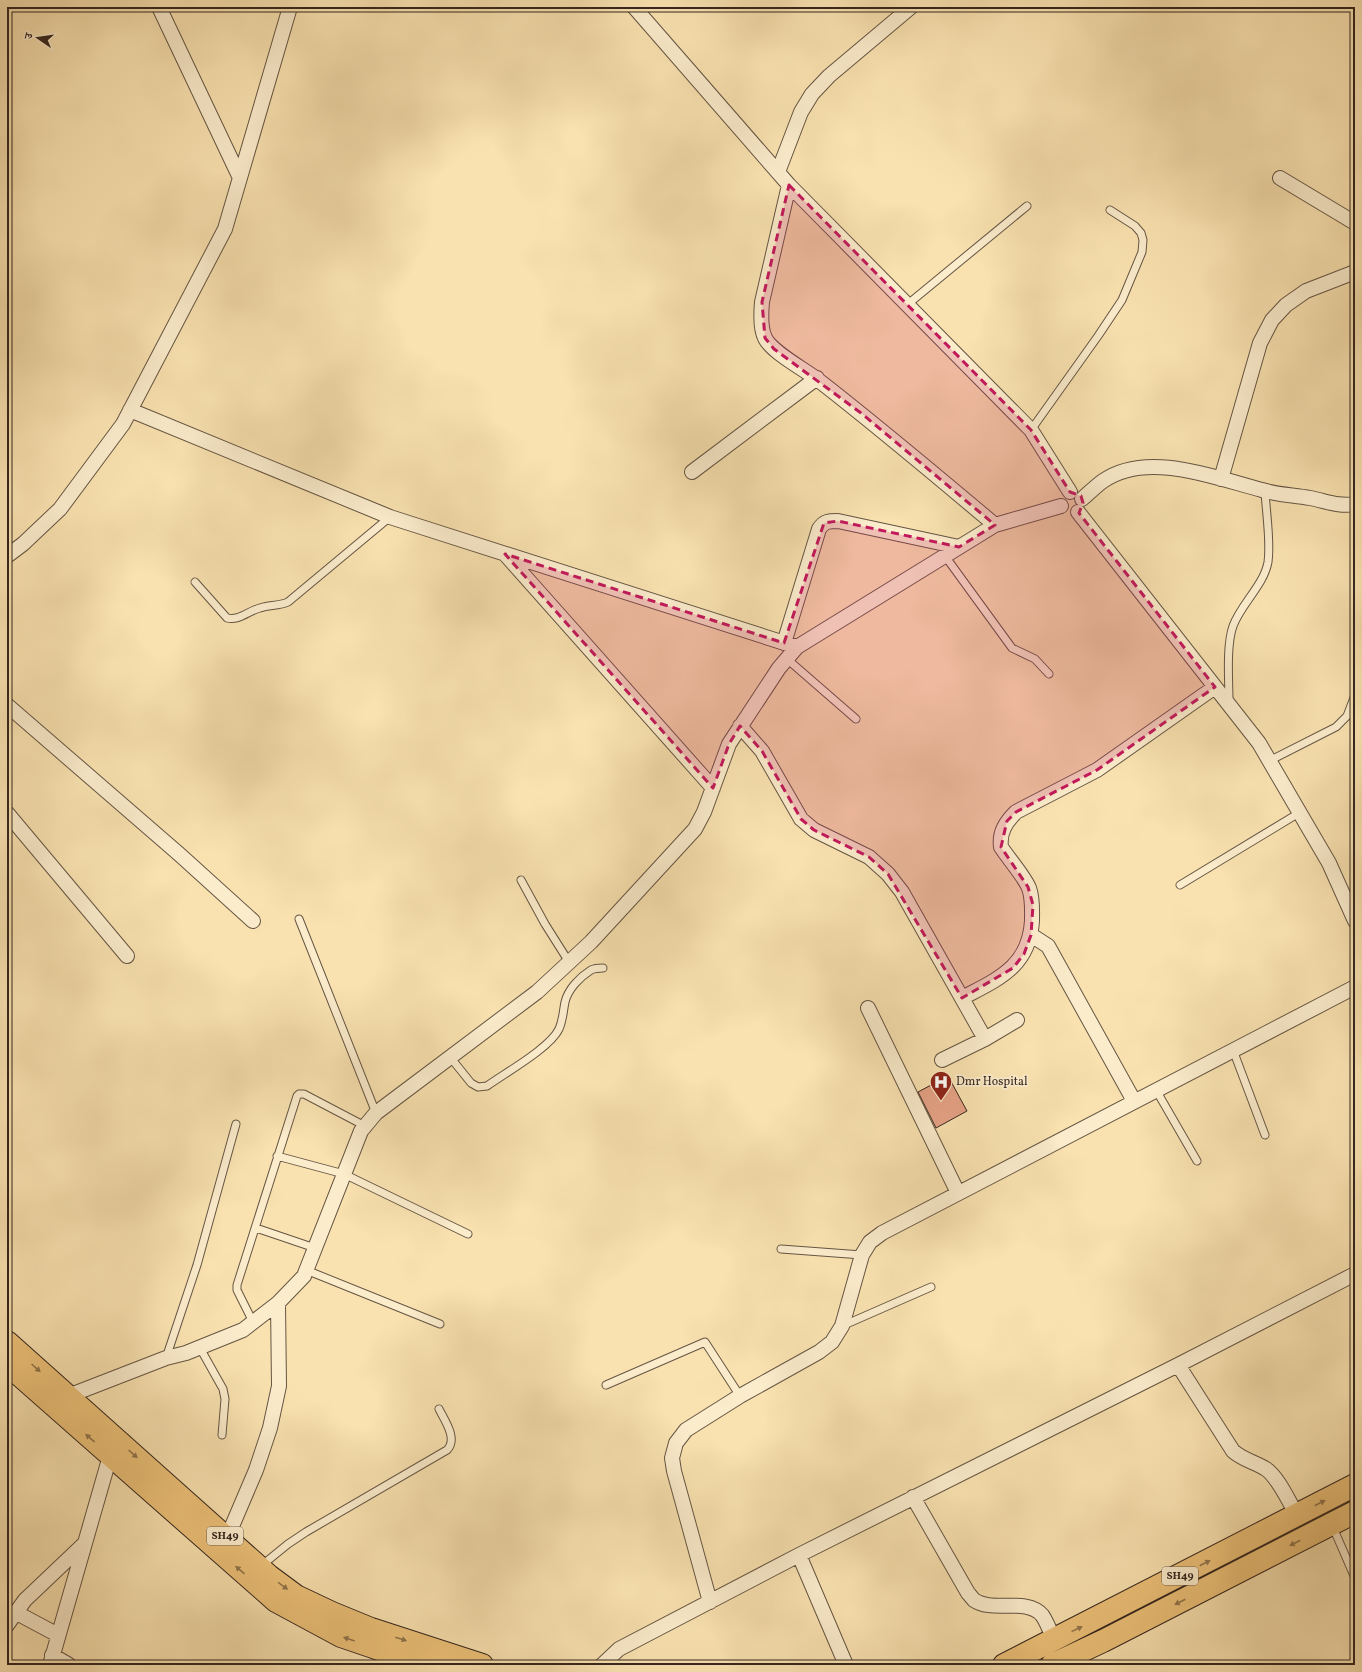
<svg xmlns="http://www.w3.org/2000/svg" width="1362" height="1672" font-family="Vollkorn,'Noto Serif Devanagari',serif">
<rect width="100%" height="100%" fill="#f9e2b0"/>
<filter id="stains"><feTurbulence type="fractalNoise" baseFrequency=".005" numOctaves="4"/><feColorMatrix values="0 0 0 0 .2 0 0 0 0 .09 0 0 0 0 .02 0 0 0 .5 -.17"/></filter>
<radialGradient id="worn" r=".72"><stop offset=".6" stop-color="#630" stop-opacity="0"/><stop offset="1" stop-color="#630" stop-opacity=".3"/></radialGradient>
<path fill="#e5a285" stroke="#34261f" d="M948 1076 967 1111 936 1128 918 1092Z"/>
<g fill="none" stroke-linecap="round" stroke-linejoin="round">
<g stroke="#655543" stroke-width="9">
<path id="service" d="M908 304 1027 206
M1031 430 1098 336 1122 300 1142 252 1143 240 1141 233 1135 226 1110 210
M945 556 1012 648 1035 659 1049 674
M195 582 227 618C239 621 248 611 260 608 269 605 279 606 288 602L390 517
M787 659 856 719
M1229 703C1229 681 1226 646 1233 626 1241 604 1264 585 1268 562 1271 542 1266 512 1265 491
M1269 761 1336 727 1347 716 1355 695
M521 880 545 924 569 962
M1180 885 1299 813
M299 919 376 1113
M1233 1050 1265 1135
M450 1057 471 1083 478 1087 487 1086C505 1073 550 1048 559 1029 563 1020 563 1012 565 1002 568 989 580 977 591 970 595 968 600 968 603 968
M1156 1090 1197 1161
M277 1156 344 1174 468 1234
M256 1228 315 1248
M781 1249 862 1255
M306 1270 440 1324
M253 1322 237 1290V1285L297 1096 299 1094H304L365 1126
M842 1326 931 1287
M200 1348 223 1389 225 1399 222 1435
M166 1358 197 1265 236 1124
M606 1385 705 1342 740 1396
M1332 1525 1355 1578
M261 1566 288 1544 306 1532 447 1450C458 1439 445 1421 439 1409"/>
</g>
<g stroke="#655543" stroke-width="16">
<path id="minor" d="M159 7 240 178
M634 7 789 185 1031 430 1070 492
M778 172 801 112 812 94 829 76 911 7
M1280 178 1355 223
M789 185 762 302C761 313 760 328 765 338 772 353 808 371 822 383 881 429 938 477 995 525
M130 410 390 517 797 647
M692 472 817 378
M1221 479 1260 343 1272 320 1286 305 1306 291 1355 272
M1082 499C1089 493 1096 486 1103 481 1147 450 1216 478 1262 490 1278 495 1294 495 1310 498 1326 501 1339 507 1355 504
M1078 512 1259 743 1329 863 1355 921
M505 554 713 788
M7 556 23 544 60 509 123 424 225 229 290 7
M784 643 819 529C824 521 829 521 838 521L959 547
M7 705 179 854 253 921
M740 726 762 751 801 819 814 830 869 857 888 874 902 892 985 1039
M7 813 127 956
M1031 935 1048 946 1134 1101
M962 998C998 979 1029 967 1032 921 1032 910 1033 899 1029 888 1024 876 1008 858 1001 847 999 832 1006 822 1016 812L1097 770 1215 687
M868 1008 958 1193
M942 1060 985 1039 1017 1020
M1178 1365 1233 1451C1243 1460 1255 1462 1266 1469 1278 1477 1289 1502 1297 1515
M68 1396 166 1358 186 1353 243 1330 278 1303 304 1276 361 1131 376 1113 537 992 591 942 695 829 704 812 729 744 779 668 797 647 995 525 1061 506
M913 1497 968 1593C970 1595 972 1598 974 1600 992 1613 1026 1597 1042 1615 1047 1622 1051 1633 1054 1640
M227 1538 256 1470 270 1428 279 1386 278 1303
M799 1555 846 1665
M710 1602 674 1471 672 1458 676 1443 686 1430 740 1396 819 1352 832 1342 842 1326 862 1255 870 1242 882 1233 1355 987
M15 1612 58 1635
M7 1625 25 1600 85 1543
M52 1655 69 1665
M50 1665 110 1456
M602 1665 619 1649 799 1555 1178 1365 1355 1274"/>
</g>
<g stroke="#34261f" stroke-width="24">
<path id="primary" d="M7 1342 269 1576 296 1596 332 1613 371 1629 482 1665
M7 1364 276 1601 341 1636 426 1665
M1004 1665 1355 1485
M1052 1665 1103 1641 1355 1512"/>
</g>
<use href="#service" stroke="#fbeccc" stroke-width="7"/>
<use href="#minor" stroke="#fbeccc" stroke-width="14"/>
<use href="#primary" stroke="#ecc178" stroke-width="22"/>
</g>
<defs><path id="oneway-solid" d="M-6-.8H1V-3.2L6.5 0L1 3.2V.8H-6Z"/></defs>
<g fill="#90744c">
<use href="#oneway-solid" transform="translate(36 1368) rotate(42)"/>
<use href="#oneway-solid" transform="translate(90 1438) rotate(-139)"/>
<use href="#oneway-solid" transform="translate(133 1454) rotate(42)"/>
<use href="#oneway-solid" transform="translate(1320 1503) rotate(-27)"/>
<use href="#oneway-solid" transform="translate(1295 1543) rotate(153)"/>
<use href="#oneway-solid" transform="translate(1205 1563) rotate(-27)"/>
<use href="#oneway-solid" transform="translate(240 1570) rotate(-139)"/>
<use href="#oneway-solid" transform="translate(283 1586) rotate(36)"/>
<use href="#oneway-solid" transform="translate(1180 1602) rotate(153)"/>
<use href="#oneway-solid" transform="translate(1077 1629) rotate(-26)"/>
<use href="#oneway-solid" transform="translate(349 1639) rotate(-161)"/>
<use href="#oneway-solid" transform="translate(401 1639) rotate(18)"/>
</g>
<path fill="#c2185b" fill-opacity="0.2" stroke="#c2185b" stroke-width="3" stroke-dasharray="8 5" stroke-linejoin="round" d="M789 185 1031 430 1070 492 1081 496 1083 503 1079 513 1215 687 1097 770 1016 812 1007 821 1001 847 1028 887 1033 905 1031 935 1024 954 1013 968 962 998 888 874 869 857 814 830 801 819 762 751 740 726 729 744 713 788 505 554 784 643 824 523 838 521 959 547 995 525 861 413 774 349 765 338 762 302Z"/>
<defs>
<g id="hospital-pin" transform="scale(1.15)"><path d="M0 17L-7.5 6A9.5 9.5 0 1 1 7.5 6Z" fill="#8f2418" stroke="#fbeccc"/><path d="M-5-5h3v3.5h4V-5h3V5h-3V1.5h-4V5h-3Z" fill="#fff"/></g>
</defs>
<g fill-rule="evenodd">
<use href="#hospital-pin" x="941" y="1082"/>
</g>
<g text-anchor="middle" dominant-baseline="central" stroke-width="3.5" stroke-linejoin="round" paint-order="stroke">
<g fill="#fbeccc" stroke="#706153" stroke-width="1">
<rect x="207" y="1527" width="36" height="18" rx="3"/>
<rect x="1162" y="1567" width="36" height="18" rx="3"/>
</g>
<g font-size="11" font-weight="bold" fill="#34261f">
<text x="225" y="1536">SH49</text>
<text x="1180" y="1576">SH49</text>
</g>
<g font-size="12" fill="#34261f" stroke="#fbeccc" text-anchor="start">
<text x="956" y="1082">Dmr Hospital</text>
</g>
</g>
<rect width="1362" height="1672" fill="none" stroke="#f9e2b0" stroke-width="24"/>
<rect x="8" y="8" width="1346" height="1656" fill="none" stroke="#34261f" stroke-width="2"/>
<rect x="12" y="12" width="1338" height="1648" fill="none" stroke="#34261f"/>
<g transform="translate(38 38) rotate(283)" stroke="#fbeccc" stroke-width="3" paint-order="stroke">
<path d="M0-3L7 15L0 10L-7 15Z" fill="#34261f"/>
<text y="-6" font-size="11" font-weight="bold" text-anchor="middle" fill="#34261f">उ</text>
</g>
<rect width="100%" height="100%" filter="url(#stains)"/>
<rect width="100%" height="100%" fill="url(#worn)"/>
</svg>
